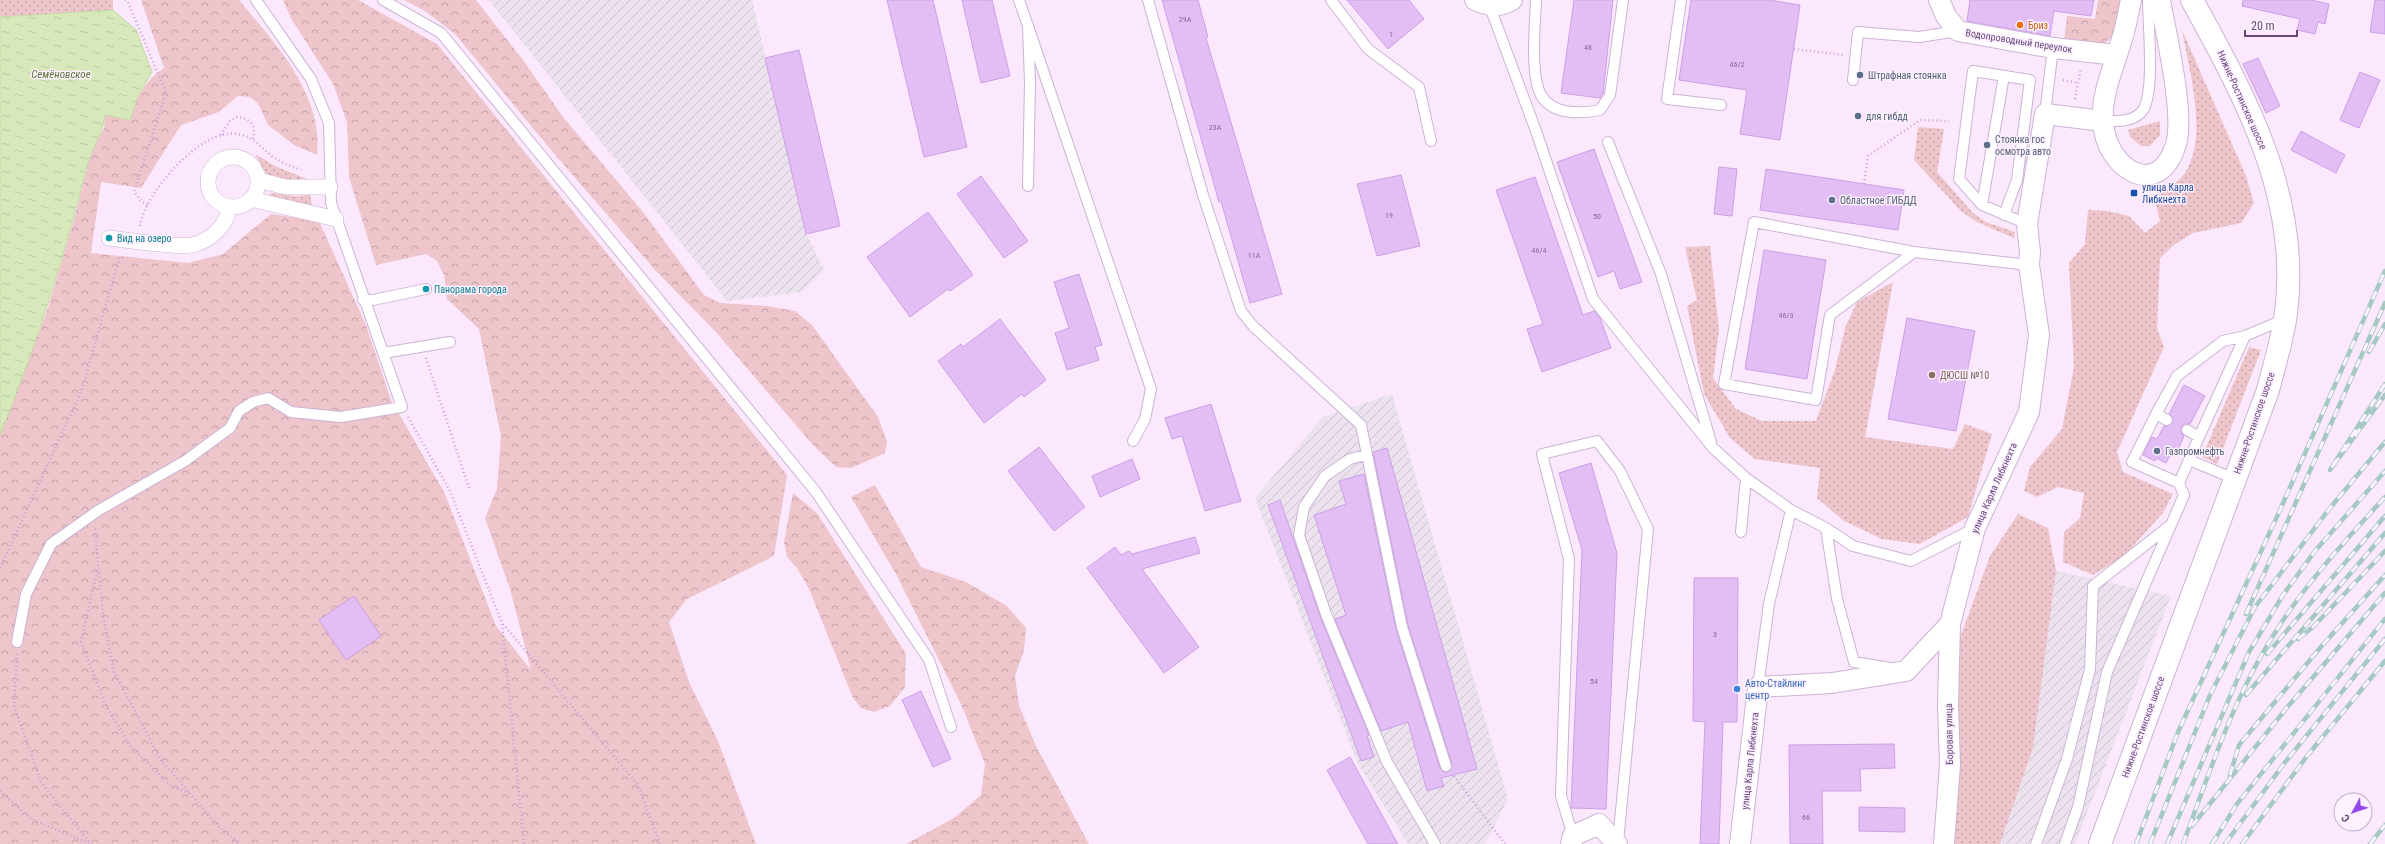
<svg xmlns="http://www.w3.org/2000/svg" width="2385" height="844" font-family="'Roboto Condensed',sans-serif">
<defs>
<pattern id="industrial-furrows" width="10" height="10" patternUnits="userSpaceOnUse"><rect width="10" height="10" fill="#ebe2ee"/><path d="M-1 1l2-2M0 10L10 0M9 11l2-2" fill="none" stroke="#ccc3d0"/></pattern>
<pattern id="grass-dots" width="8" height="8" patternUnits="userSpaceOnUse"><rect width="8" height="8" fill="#edc5cb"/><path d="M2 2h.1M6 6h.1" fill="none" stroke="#c4a2aa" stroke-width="1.8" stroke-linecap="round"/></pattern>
<pattern id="forest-crowns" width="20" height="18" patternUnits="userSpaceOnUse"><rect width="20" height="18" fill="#edc5cb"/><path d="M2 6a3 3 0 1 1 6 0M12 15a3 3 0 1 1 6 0" fill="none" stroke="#c4a2aa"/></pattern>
<pattern id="water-ripples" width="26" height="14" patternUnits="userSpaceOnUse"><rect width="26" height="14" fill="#d7e9bb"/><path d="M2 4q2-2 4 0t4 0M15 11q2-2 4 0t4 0" fill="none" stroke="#bbc9a4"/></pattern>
</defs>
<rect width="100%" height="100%" fill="#fbe8fd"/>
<path fill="url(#industrial-furrows)" d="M489 0H752L806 233 824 270 802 292 727 301Z
M1392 394 1508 799 1485 844H1408L1358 764 1255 498 1323 417Z
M2056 571 2171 596 2075 844H2000L2033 748Z"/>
<path fill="url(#grass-dots)" d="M0 0H113V10L0 17Z
M2182 30 2246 176 2254 203 2241 223 2193 233 2175 244 2160 258 2157 328 2164 347 2117 452 2123 472 2173 494 2163 513 2123 557 2093 575 2063 562 2064 532 2080 518 2084 493 2058 487 2037 497 2024 491 2030 467 2062 429 2074 367 2069 263 2085 244 2088 210 2107 211 2129 216 2145 233 2160 221 2154 197C2163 191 2174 185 2181 178 2211 144 2189 70 2182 30Z
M2160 121V135L2150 146H2141L2130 137 2128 130Z
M1918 127 1944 129 1937 172 1973 213 1986 222 2015 232 2014 238 1977 222 1961 211 1914 160Z
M255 154 275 166 309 180 294 181 266 174Z
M270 193 295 196 310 195 313 209 271 198Z
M1710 246 1719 330 1713 378 1736 409 1762 421H1816L1835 370 1845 328 1857 302 1893 282 1865 437 1953 449 1965 424 1992 434 1968 517 1920 544 1882 539 1844 521 1817 498 1820 468 1755 459 1730 438 1704 394 1687 306 1697 300 1685 247Z
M2249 347 2261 350 2217 464 2202 457Z
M2018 514 2048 528 2056 571 2033 748 2000 844H1949L1956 649 1990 556Z"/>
<path fill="url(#forest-crowns)" d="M141 0H239C274 42 324 95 317 155L294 145 268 125 258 103 250 97 238 96 219 112 181 125 141 188 101 182 91 253 188 263 223 254 271 214 319 221 366 325 391 400 445 494 496 626 531 670 510 589 485 518 497 489 501 436 479 329 447 299 444 275 437 261 426 254 376 265 349 177 347 122 333 84 292 20 283 0H358L437 44 787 475 774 556 687 599 669 622 689 682 718 741 756 844H0V435L47 311 75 216 92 149 104 129 105 115 130 120C138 95 143 83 164 68Z
M404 0H476L523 60 563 117 643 212 704 295 720 303 767 306 795 311 812 325 878 417 887 442 885 453 851 468 836 467 813 445 715 331 656 271 551 150 455 34 425 11Z
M2098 0H2120L2115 34 2104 44 2064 41 2067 16 2095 19Z
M875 485 921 567 966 582 1007 606 1026 628 1024 650 1015 676 1019 706 1037 748 1089 844H906L954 818 981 795 985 764 961 704 897 576 851 497Z
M793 493 817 513 906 654 905 687 890 706 874 712 861 708 853 698 809 589 797 568 787 557 784 542Z"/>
<path fill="url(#water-ripples)" stroke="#c3dba1" d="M113 10 136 30 152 72 138 96 130 120 105 115C103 134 92 148 87 166 64 258 36 347 0 435V17Z"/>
<path fill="#e2bef4" stroke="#cd9ee8" d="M887 0H933L967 147 924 157Z
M962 0H992L1010 76 981 83Z
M1162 0H1198L1208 37 1206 38 1282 294 1250 303 1221 201 1219 202Z
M1347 0H1409L1424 19 1388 49Z
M1574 0H1613L1603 94 1600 98 1561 93Z
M1691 0H1769L1800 5 1780 140 1740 134 1747 90 1679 80Z
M1970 0H2094L2091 16 2054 11 2050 36 1967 21Z
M2243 0H2311L2329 4 2325 24 2318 22 2315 34 2297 30 2300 19 2242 6Z
M2375 0H2385V34L2370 32Z
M799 50 840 226 806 234 765 58Z
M2258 58 2280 106 2266 113 2243 64Z
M2360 72 2380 80 2359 128 2340 120Z
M2301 131 2345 155 2336 173 2291 150Z
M1594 149 1642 282 1620 289 1614 271 1598 277 1557 162Z
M1719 167 1737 169 1732 216 1714 214Z
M1766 169 1904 190 1898 230 1760 210Z
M1401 175 1420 246 1377 256 1357 184Z
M981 176 1028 241 1004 258 957 194Z
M1535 177 1583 315 1594 311 1600 318 1611 348 1542 372 1527 329 1543 324 1496 190Z
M928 212 973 275 950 291 948 289 910 317 867 257Z
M1764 250 1826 260 1807 379 1745 369Z
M1079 274 1102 345 1095 347 1099 360 1067 370 1055 333 1069 328 1054 282Z
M1907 318 1975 331 1956 431 1888 419Z
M1000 319 1046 380 1024 397 1022 394 984 423 938 361 961 344 963 347Z
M2184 385 2205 396 2190 424H2184L2181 427V433L2184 436 2178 450 2174 448 2166 463 2156 458 2155 461 2143 455 2152 437 2157 439 2164 426H2168L2172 423 2173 417 2169 414Z
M1211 404 1241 501 1205 511 1182 436 1172 439 1165 418Z
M1039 447 1085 507 1054 531 1008 471Z
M1387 448 1477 769 1441 778 1444 786 1427 791 1408 722 1381 731 1335 619 1346 615 1314 515 1346 504 1339 481 1364 474 1396 629 1440 768 1444 772H1448L1452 764 1408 625 1373 452Z
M1132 459 1140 479 1100 497 1092 476Z
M1591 463 1617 553 1606 809 1571 808V806L1582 550 1559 473Z
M1280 500 1320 616 1369 735 1367 736 1374 757 1361 761 1268 505Z
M1195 537 1200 553 1142 569 1199 647 1164 673 1087 568 1115 547 1121 555 1129 551 1132 554Z
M1694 578H1738L1737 722H1723L1719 844H1700L1705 722 1693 721Z
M354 596 381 636 346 660 319 620Z
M921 691 951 759 933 767 902 700Z
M1894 744 1895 768 1860 769 1861 791H1822L1823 844H1790L1789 745Z
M1350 757 1398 844H1368L1327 770Z
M1859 807 1905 808V832L1859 831Z"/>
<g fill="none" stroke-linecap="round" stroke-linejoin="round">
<g stroke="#cbb3d5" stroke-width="12">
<path id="service" d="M383 0 441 33 816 492 929 660 951 727
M1019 0 1028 26 1030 82 1028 186
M1148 0 1203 195 1241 311 1253 326 1361 425 1402 627 1446 766
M1331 0 1368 49 1419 87 1431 141
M1536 0C1535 24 1530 75 1541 95 1552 115 1581 114 1600 110L1610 95 1623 0
M1681 0 1667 99 1721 105
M1490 7 1536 131 1593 299 1713 448 1746 478 1791 510 1826 528 1853 546 1911 561 1975 528
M1028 26 1151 389 1145 419 1133 441
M2004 76 1982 205 2027 224
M1853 80 1858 32 1919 37 1958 31
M2045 114 2053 48
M2103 121C2116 121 2134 123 2143 110 2155 92 2148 24 2148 0
M1608 142 1661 274 1711 442
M1982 205 1959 179 1973 71 2030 80 2017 180 2004 215
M1914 252 1830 315 1816 400 1724 384 1754 222 1914 252 2029 265
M363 300H373L426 289
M383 353 450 342
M2156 414 2132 462 2179 483 2189 460
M2167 420 2156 414 2177 376 2223 341 2245 336 2285 319
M2187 430 2199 437 2189 460 2235 479
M2199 437 2245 336
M1366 455 1350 459 1325 476 1304 507 1299 535 1326 614 1387 762 1435 844
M1826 528 1837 599 1854 662 1890 668
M1741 532 1746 478
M17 642 26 594 51 544 99 510 185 461 230 428 239 411 253 402 268 398 291 412 341 417 402 407 331 203 329 123 311 79 256 0
M1758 687 1769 604 1791 510
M1573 836 1561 796 1569 559 1542 454 1597 441 1620 471 1648 529 1618 842
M2036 844 2067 759 2090 669 2093 586 2168 527
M2065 844 2078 807 2107 672 2184 495 2179 483"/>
</g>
<g stroke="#cbb3d5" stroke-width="16">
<path id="pedestrian" d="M208 182a25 25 0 1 1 50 0a25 25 0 1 1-50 0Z
M258 180 286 187H330
M251 199 336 219
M109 238C126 240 179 248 193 245 211 240 227 226 229 207"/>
</g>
<g stroke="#cbb3d5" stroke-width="22">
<path id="minor" d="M1475 0C1489 6 1498 8 1512 0
M1939 0 1946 16 1958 31 2053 48 2117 55
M2131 0C2128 14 2126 28 2121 42 2114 67 2101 94 2103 121 2105 169 2159 202 2176 144 2185 114 2166 34 2160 0
M1571 844 1573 836 1599 824 1617 844
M1740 844 1758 687 1832 683 1906 671 1950 624 1975 528 2029 412 2039 335 2029 265 2030 252 2027 224 2045 114 2103 121
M1944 844 1950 765 1948 705 1950 624"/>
</g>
<g stroke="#cbb3d5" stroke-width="24">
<path id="tertiary" d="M2100 844 2268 390C2274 367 2281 343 2285 320 2303 202 2247 100 2192 0"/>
</g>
<path stroke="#c6a1da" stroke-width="2.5" stroke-dasharray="1 3" stroke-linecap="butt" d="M125 0 128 2 166 93 134 191 141 201 148 205
M1794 49 1843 55
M2063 80 2078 83
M2075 99 2081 68
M221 135 230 121 237 117C251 119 256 125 253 139
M1864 184 1868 156 1920 120 1949 121
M140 226C145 193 201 127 238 134 255 137 261 148 273 157 282 163 291 166 301 170
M426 358 469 488
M408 417 450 491 502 623 524 844
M95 529 103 615 114 672 161 760 218 826 240 844
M0 568 81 392 120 256
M97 571 81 642 106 706 131 747 171 786 189 793
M503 624 638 785 660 844
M17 654 14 706 41 782 91 844
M1454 776 1505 844
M0 791 31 819 90 844"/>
<use href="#service" stroke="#fff" stroke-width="10"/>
<use href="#pedestrian" stroke="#fff" stroke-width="15"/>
<use href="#minor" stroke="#fff" stroke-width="20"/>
<use href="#tertiary" stroke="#fff" stroke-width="22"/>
<g stroke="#a5c9c2" stroke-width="4.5">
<path id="rail" d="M2369 352 2385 324
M2385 384 2330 470 2385 395
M2246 614 2385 303
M2298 639 2313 627 2385 551
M2267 654 2385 516
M2246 695 2385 533
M2230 775 2239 745 2320 648 2385 575
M2192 826 2285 710 2385 593
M2136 844 2178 732 2280 510 2385 271
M2150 844 2210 695 2255 607 2330 508 2385 442
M2167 844 2249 652 2283 595 2315 551 2385 471
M2183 844C2208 776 2234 697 2273 636 2304 585 2345 541 2385 497
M2212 844 2237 804 2385 619
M2225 844 2286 761 2385 639
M2242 844 2307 756 2385 661
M2370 844 2385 825"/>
</g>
<use href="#rail" stroke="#fdf0ff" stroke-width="3" stroke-dasharray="9" stroke-linecap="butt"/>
</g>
<circle fill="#e8710a" stroke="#fdf0ff" stroke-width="1.5" cx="2020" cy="25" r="4"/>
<g fill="#5c6f8a" stroke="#fdf0ff" stroke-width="1.5">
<circle cx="1860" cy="75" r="4"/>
<circle cx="1858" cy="116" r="4"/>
<circle cx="1987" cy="145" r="4"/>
<circle cx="1832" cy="200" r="4"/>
<circle cx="2157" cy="451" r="4"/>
</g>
<rect fill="#1a4fb4" stroke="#fdf0ff" stroke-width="1.5" x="2130" y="189" width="8" height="8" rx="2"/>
<g fill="#0f9aa8" stroke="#fdf0ff" stroke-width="1.5">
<circle cx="109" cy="238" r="4"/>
<circle cx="426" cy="289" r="4"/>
</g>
<circle fill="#8d6e63" stroke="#fdf0ff" stroke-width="1.5" cx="1932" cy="375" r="4"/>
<circle fill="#3f7fe0" stroke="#fdf0ff" stroke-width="1.5" cx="1737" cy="689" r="4"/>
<g text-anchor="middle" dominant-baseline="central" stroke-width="3" stroke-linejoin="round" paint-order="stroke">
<g font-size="8" fill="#866798">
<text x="1185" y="19">29А</text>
<text x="1391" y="34">1</text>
<text x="1588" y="47">48</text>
<text x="1737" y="64">46/2</text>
<text x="1215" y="127">23А</text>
<text x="1389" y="215">19</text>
<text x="1597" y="216">50</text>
<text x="1539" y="250">46/4</text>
<text x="1254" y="255">11А</text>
<text x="1786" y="315">46/3</text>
<text x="1715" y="634">3</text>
<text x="1594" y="681">54</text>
<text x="1806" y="817">66</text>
</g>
<g font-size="10" fill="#c56008" stroke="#fdf0ff" text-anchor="start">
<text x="2028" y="25">Бриз</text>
</g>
<g font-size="10" fill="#674a7a" stroke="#fdf0ff">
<text transform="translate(2019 41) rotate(9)">Водопроводный переулок</text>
<text transform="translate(2242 100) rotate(66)">Нижне-Ростинское шоссе</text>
<text transform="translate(2254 423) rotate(-71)">Нижне-Ростинское шоссе</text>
<text transform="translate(1994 488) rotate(-66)">улица Карла Либкнехта</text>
<text transform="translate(2143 727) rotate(-70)">Нижне-Ростинское шоссе</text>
<text transform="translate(1949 734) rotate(-91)">Боровая улица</text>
<text transform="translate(1750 761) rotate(-84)">улица Карла Либкнехта</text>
</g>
<g font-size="10" fill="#4e5e75" stroke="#fdf0ff" text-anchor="start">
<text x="1868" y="75">Штрафная стоянка</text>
<text x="1866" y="116">для гибдд</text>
<text x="1995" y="139">Стоянка гос<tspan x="1995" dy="12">осмотра авто</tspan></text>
<text x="1840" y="200">Областное ГИБДД</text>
<text x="2165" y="451">Газпромнефть</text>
</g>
<g font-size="10" fill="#164399" stroke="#fdf0ff" text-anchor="start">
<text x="2142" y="187">улица Карла<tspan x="2142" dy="12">Либкнехта</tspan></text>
</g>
<g font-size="10" fill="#0d838f" stroke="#fdf0ff" text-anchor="start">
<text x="117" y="238">Вид на озеро</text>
<text x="434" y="289">Панорама города</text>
</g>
<g font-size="10" fill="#785e54" stroke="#fdf0ff" text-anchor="start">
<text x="1940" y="375">ДЮСШ №10</text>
</g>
<g font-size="10" fill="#366cbe" stroke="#fdf0ff" text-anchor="start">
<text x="1745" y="683">Авто-Стайлинг<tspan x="1745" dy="12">центр</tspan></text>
</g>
<g font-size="11" font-style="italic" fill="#5e783a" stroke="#fdf0ff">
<text x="61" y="74">Семёновское</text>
</g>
</g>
<g transform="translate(2353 812) rotate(230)"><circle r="19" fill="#fdf0ff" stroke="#c1aeca"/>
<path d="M0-3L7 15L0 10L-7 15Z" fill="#9748ed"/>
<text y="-6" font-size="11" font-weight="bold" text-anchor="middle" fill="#674a7a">С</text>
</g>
<path d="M2245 30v6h52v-6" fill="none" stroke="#674a7a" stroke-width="2"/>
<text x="2251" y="30" font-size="12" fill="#674a7a" stroke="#fdf0ff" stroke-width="3" paint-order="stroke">20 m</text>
</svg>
